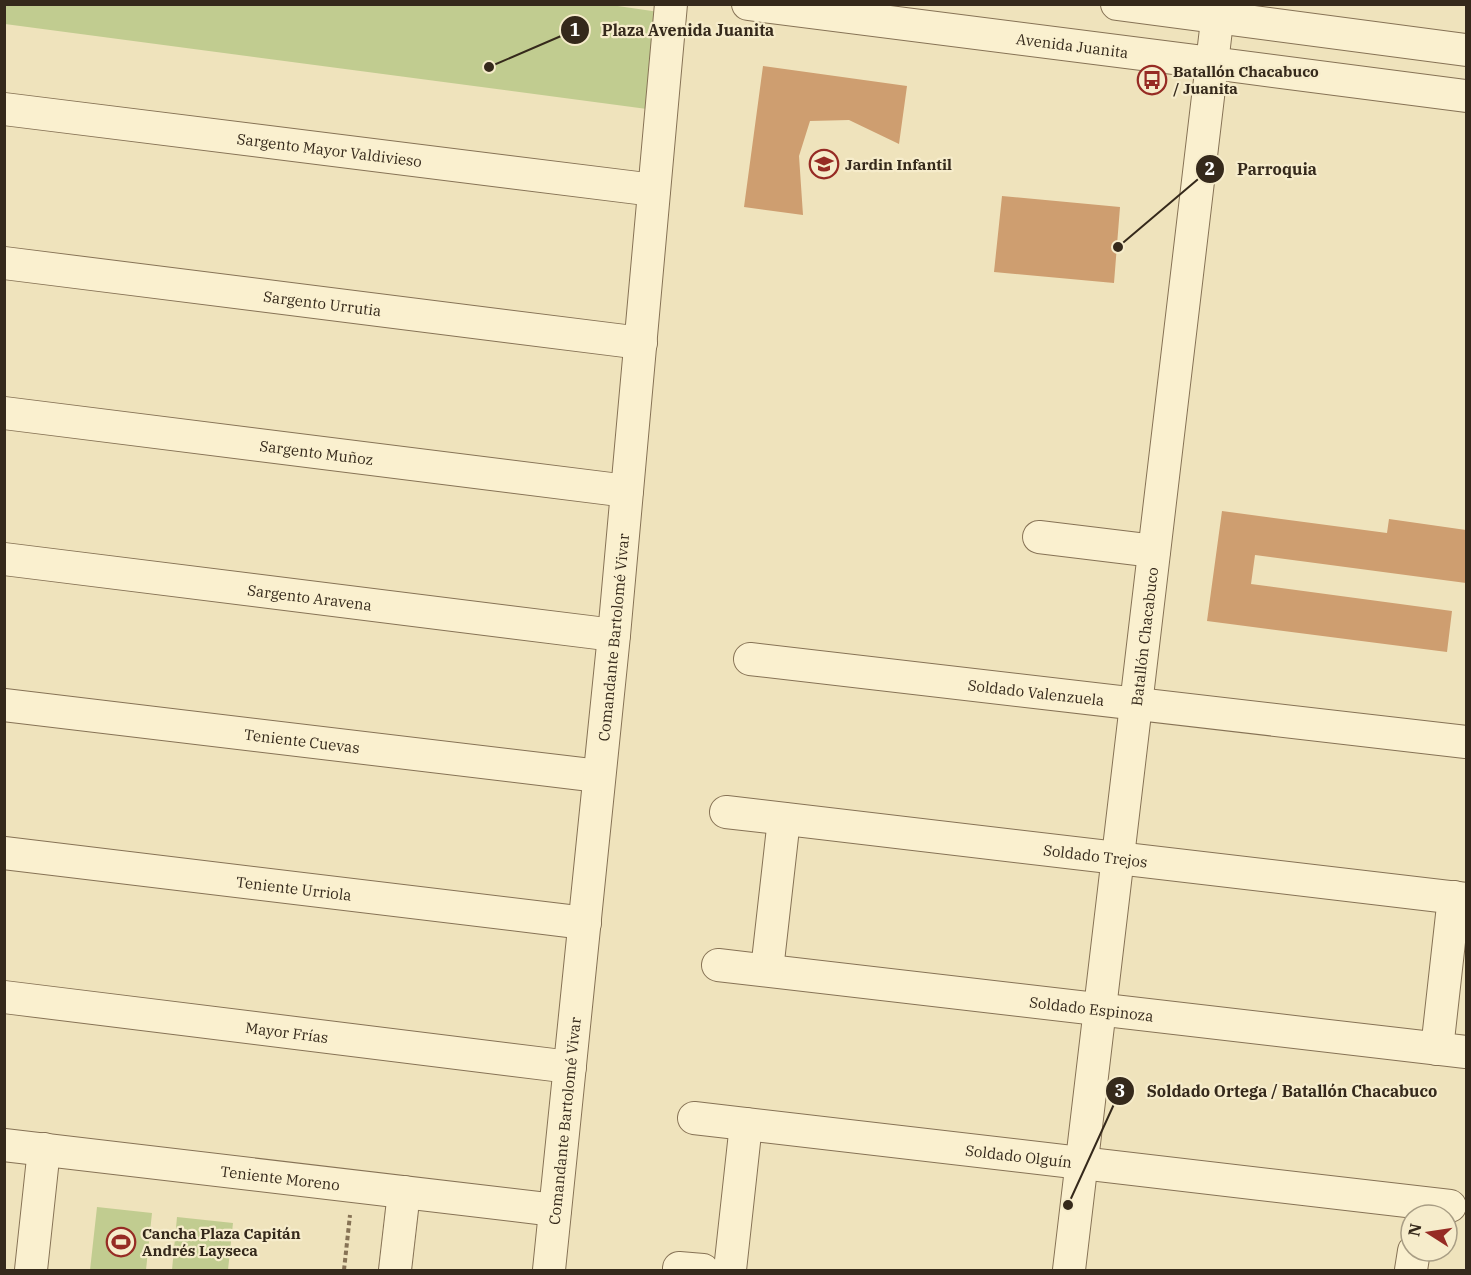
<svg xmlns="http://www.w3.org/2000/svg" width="1471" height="1275" font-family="'IBM Plex Serif',serif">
<rect width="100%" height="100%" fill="#efe3bc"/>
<path fill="#c1cc90" d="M5 4H604L659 12 647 109 5 24Z
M97 1207 152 1213 146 1270H90Z
M177 1217 233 1223 228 1270H172Z"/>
<path fill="#ce9e70" d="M763 66 907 86 899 144 849 120 810 121 799 156 803 215 744 207Z
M1002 196 1120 207 1114 283 994 272Z
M1222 511 1387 533 1389 519 1466 530V583L1255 555 1251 584 1452 611 1447 652 1207 621Z"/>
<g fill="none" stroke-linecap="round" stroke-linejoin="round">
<g stroke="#867255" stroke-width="34">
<g id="minor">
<path id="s1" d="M748 4 1212 63 1466 96"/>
<path d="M1117 4 1466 50"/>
<path id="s2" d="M4 109 654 190"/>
<path id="s3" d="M4 263 641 343"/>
<path id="s4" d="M4 413 627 491"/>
<path d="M1039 537 1154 551"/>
<path id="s5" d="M4 559 614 635"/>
<path id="s6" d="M750 659 1466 742"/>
<path id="s7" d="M4 705 599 776"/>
<path id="s8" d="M726 812 1466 899"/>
<path id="s9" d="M4 853 585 923"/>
<path id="s10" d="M718 965 1466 1052"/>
<path d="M767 970 784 819"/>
<path id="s11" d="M4 997 570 1067"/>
<path d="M1437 1049 1454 897"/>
<path id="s12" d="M694 1118 1450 1206"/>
<path id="s13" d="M4 1145 555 1210"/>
<path d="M679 1268 703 1270"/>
<path d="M31 1270 44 1149"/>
<path d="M395 1270 404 1192"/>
<path id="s14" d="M549 1270 614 635 671 4"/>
<path d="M730 1270 746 1124"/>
<path id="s15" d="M1069 1270 1219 4"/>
<path d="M1411 1270 1414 1251"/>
</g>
</g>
<path stroke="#867255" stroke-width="4" stroke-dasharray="4.5 3" stroke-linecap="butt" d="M344 1270 350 1215"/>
<use href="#minor" stroke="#faf0cf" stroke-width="32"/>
</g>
<defs>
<g id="bus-ring" transform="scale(1.5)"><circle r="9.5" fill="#f6eccb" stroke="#962b24" stroke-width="1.5"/><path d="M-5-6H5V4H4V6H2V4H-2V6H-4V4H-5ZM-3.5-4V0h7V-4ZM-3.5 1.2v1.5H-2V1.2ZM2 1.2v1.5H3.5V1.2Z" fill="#962b24"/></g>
<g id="school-ring" transform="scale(1.5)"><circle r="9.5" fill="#f6eccb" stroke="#962b24" stroke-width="1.5"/><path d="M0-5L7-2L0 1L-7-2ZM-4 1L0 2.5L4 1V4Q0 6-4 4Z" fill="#962b24"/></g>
<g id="stadium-ring" transform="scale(1.5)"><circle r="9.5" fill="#f6eccb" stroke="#962b24" stroke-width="1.5"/><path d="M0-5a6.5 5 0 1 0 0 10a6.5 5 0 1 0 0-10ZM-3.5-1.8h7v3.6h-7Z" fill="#962b24"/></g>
</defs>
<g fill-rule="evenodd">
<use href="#bus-ring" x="1152" y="80"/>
<use href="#school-ring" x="824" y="164"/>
<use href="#stadium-ring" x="121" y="1242"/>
</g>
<g text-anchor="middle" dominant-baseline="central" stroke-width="4.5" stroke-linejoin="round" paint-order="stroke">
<g font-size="15" fill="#35291b" stroke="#f6eccb">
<text stroke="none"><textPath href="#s1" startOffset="327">Avenida Juanita</textPath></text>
<text stroke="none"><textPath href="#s2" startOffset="328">Sargento Mayor Valdivieso</textPath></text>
<text stroke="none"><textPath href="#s3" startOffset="321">Sargento Urrutia</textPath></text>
<text stroke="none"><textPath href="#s4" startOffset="315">Sargento Muñoz</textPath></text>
<text stroke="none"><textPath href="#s5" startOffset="308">Sargento Aravena</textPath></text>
<text stroke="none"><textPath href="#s15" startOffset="638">Batallón Chacabuco</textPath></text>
<text stroke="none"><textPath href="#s14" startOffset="636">Comandante Bartolomé Vivar</textPath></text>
<text stroke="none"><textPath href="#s6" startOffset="288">Soldado Valenzuela</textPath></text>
<text stroke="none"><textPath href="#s7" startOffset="300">Teniente Cuevas</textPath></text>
<text stroke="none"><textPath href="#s8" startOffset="372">Soldado Trejos</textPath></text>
<text stroke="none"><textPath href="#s9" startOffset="292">Teniente Urriola</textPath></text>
<text stroke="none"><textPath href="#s10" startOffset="376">Soldado Espinoza</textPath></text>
<text stroke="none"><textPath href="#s11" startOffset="285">Mayor Frías</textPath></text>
<text stroke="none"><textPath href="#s14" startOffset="150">Comandante Bartolomé Vivar</textPath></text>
<text stroke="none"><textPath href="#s12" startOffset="327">Soldado Olguín</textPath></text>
<text stroke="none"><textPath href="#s13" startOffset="278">Teniente Moreno</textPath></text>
</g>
<g font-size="15" font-weight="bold" fill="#35291b" stroke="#f6eccb" text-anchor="start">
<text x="1173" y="71">Batallón Chacabuco<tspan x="1173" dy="17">/ Juanita</tspan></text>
<text x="845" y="164">Jardin Infantil</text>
<text x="142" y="1233">Cancha Plaza Capitán<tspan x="142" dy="17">Andrés Layseca</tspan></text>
</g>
</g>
<path fill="none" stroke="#35291b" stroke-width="2" d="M489 67L575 30M1118 247L1210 169M1068 1205L1120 1091"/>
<g fill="#35291b" stroke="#f6eccb" stroke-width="2">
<circle cx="489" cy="67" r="6"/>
<circle cx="1118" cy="247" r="6"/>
<circle cx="1068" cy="1205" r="6"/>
<circle cx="575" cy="30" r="15"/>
<circle cx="1210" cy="169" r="15"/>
<circle cx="1120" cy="1091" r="15"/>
</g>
<g font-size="18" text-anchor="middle" font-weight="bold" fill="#fff">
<text x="575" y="36">1</text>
<text x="1210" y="175">2</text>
<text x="1120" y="1097">3</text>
</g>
<g font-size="16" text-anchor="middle" font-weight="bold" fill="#35291b" stroke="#f6eccb" stroke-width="4.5" stroke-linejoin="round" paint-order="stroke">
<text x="688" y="36">Plaza Avenida Juanita</text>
<text x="1277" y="175">Parroquia</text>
<text x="1292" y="1097">Soldado Ortega / Batallón Chacabuco</text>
</g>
<rect width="1471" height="1275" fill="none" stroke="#35291b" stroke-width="12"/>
<g transform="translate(1429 1233) rotate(282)"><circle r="28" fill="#f6eccb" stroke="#a99e85" stroke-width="1.5"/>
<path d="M0-4.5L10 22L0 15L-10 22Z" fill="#962b24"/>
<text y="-9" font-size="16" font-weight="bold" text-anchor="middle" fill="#35291b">N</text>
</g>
</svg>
